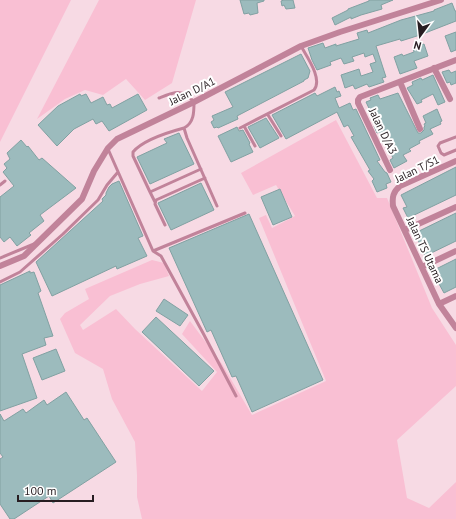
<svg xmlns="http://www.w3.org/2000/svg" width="456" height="519" font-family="'PT Sans',sans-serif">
<rect width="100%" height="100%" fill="#f7dae4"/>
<path fill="#f9bfd3" d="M0 0H71L0 142Z
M99 0H196L172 83 145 100 126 79 103 95 85 90 65 99 37 119Z
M336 120 377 198H387L432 308 456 345V386L397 440 407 498 429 508 456 482V519H142L137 497V475L135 442 112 399 103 369 75 353 60 319 65 313 89 299 85 289 152 260 164 263 169 276 140 284 110 296 80 325 83 330 116 309 135 329 202 391 217 372 182 334 190 321 222 364 252 415 326 381 259 218 266 215 272 228 295 216 276 185 253 195 241 173Z"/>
<path fill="#9cbbbd" stroke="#81a1a2" d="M240 0H264V1L257 3 258 13 250 15 249 13 244 14Z
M284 0H293L295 8 286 9 284 5 282 6 281 1Z
M369 0H393L381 5 382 9 361 15 351 19V17L335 25 332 18 348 10V9L369 1Z
M452 3 455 11H456V21L420 35 401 41 400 39 376 46 386 77 382 78 384 82 369 87 367 84 355 89 353 85 345 88 341 75 359 69 361 76 373 72 370 64 376 62 373 54 365 57 364 53 352 57 354 61 344 64 341 58 330 62 331 65 317 70 312 60 308 48 323 43 325 48 336 44V46L359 39 357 33 367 30 368 33 401 20 434 11V10Z
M456 32V50L451 52 445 36Z
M424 44 428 56 414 61 417 68 400 74 394 57 402 54 403 56 414 52 413 48Z
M301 54 310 71 308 78 304 80V81L237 116 238 119 218 128 217 127 214 128 211 122 214 120 212 116 233 107 225 92Z
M449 70 451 73 456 71V83L451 85 450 82 447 83 442 72Z
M433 75 445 102 438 105 433 94 421 100 422 102 417 104 407 88 413 85 412 82 421 78 422 80Z
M335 87 337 92 339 91 341 96 335 98 339 108 350 103 353 110 356 109 380 160 377 161 385 172 387 173 391 182 386 184 387 188 377 192 372 181 374 179 368 171 370 170 351 137 354 136 348 125 344 127 337 112 286 139 272 115 315 93 317 96Z
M398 93 418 133H421L424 130V127L425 126 424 124 426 123 423 116 437 109 442 121 440 122 441 124 430 129 433 134 419 141 420 143 409 149 411 151 403 155 407 161 394 168 390 160 393 158 382 134 380 135 379 132 377 133 374 126 377 125 366 102 371 100 370 98 378 95 380 99Z
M80 94 81 96 86 94 91 103 103 97 107 105 110 104 112 108 138 94 147 110 109 131 102 121 96 124 93 119 74 129 57 146 38 125 58 106Z
M266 118 279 138 260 148 248 127Z
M237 127 239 131 243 130 250 143 249 144 253 152 231 162 218 136Z
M179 133 194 164 150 184 137 157 167 143 164 139Z
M21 140 27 147 28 146 39 160 42 158 76 188 40 215 44 221 29 233 31 235 17 246 10 237 4 242 0 237V197L14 186 3 172 7 168 4 164 10 159 7 153Z
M456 167V195L408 218 403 208 407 207 401 195Z
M119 181 143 236 138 238 147 256 117 269 116 266 52 296 36 262 103 201 102 199 106 195V193L109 187 112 184Z
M201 183 214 210 171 230 158 203Z
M280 189 292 217 273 225 261 197Z
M456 213V241L425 256 415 233Z
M249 214 323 380 252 412 236 376 232 377 211 330 207 332 169 248Z
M456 259V287L444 293 432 271Z
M30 271V273L34 272 41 291 38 293 53 336 44 338 46 345 22 354 37 398 0 411V285Z
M164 299 188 315 180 326 156 311Z
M156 317 214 371 199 386 142 332Z
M56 349 65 371 42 380 33 358Z
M66 392 84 420 87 418 116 462 53 503 49 496 14 519H10L0 504V459L3 457 0 453V414L4 421 23 409 26 413 44 400 47 405Z"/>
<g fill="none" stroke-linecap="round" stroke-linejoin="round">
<path stroke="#c1839a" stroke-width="3" d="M159 98C174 92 182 88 194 102 194 112 194 123 184 128L187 138 217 206
M268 115 281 136
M244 126 255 146
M240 128 314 90C323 79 307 57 301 46
M456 137 440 143 438 146 441 153 444 155 456 150
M108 149 153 251 161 256 203 333 236 396
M0 185 5 181
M150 192 133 156V152C143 140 169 132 184 128
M155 202 150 192 201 169
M165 225 155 204 156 200 205 178
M153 251 245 213
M0 258 34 244
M0 282 20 272 63 234 98 200 107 185 118 172"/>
<path stroke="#c1839a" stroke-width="6" d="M434 68 450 99
M400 82 420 129
M456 161 400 186C393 192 392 197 393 206L439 304 456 328
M390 170 358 103V100L360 97 456 60
M405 230 456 207
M0 266 24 256 82 199 94 171 108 148 117 139 194 102 301 46 340 32 441 0
M422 267 456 251
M439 304 456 296"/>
</g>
<g text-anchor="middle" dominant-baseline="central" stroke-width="4" stroke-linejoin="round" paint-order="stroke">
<g font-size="11" fill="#271d21" stroke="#fff">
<text transform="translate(192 91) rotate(-26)">Jalan D/A1</text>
<text transform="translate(383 131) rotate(64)">Jalan D/A3</text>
<text transform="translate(417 169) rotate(-26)">Jalan T/S1</text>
<text transform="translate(425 250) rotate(65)">Jalan TS Utama</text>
</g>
</g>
<g transform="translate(420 36) rotate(195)" stroke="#ffffff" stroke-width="3" paint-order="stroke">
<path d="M0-3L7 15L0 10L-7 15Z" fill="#271d21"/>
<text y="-6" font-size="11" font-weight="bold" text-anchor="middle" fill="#271d21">N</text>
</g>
<path d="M18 495v6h75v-6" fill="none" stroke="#271d21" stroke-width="2"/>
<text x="24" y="495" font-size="12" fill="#271d21" stroke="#ffffff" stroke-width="3" paint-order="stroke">100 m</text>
</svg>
